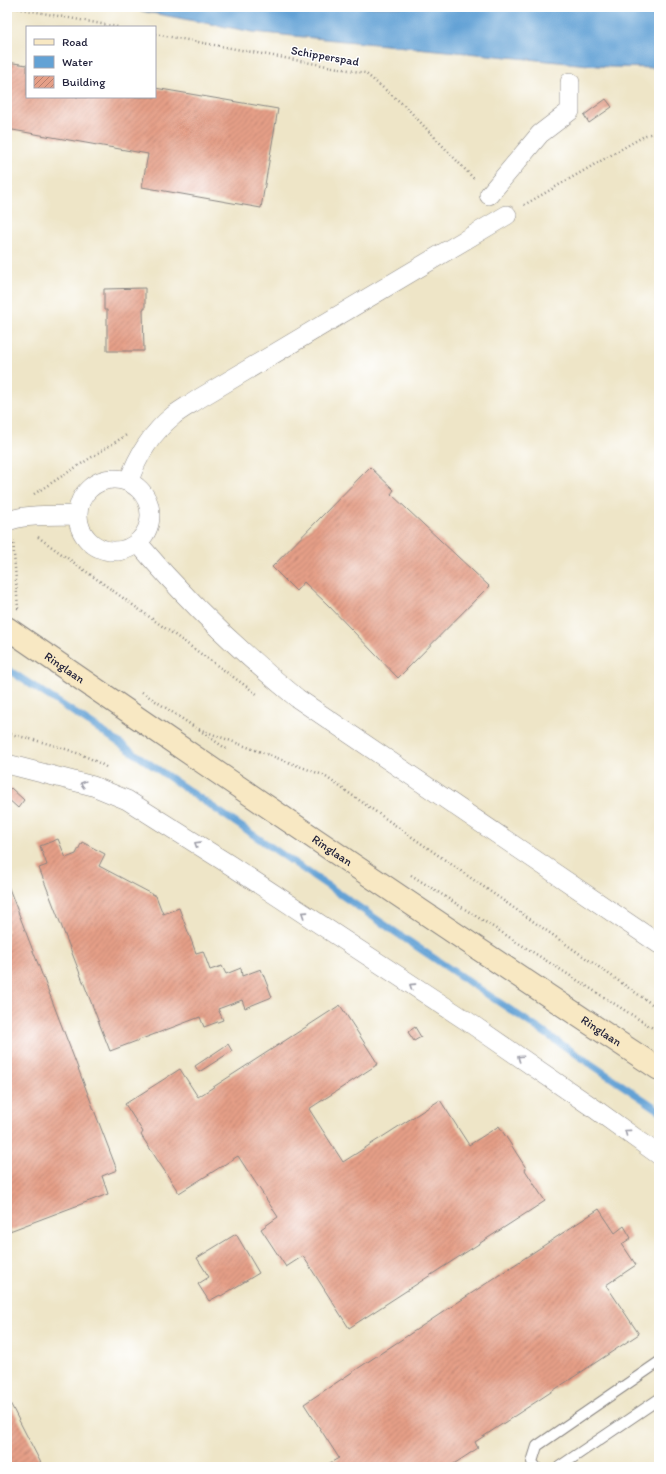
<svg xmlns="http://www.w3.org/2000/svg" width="666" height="1474" font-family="Itim,sans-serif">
<defs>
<pattern id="building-hatch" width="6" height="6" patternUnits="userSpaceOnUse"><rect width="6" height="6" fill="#e59f87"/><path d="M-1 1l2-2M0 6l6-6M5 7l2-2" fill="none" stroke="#b98170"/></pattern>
</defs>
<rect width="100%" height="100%" fill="#fff"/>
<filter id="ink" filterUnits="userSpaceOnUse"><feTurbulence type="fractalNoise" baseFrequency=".025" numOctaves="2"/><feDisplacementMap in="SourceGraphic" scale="8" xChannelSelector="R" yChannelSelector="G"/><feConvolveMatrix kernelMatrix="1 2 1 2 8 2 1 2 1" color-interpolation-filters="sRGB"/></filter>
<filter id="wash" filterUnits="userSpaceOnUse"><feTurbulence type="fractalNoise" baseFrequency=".012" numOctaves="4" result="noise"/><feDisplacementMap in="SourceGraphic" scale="16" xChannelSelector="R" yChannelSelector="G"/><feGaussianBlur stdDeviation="0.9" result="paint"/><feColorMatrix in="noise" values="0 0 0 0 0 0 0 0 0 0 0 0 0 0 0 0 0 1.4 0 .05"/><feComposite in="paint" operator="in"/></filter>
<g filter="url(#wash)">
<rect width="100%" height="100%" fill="#eee5c7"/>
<path fill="#63a2d5" stroke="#426288" d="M120 7H659V68L609 67 253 32Z"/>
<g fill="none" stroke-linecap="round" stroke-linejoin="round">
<path stroke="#63a2d5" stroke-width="7" d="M7 669 93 725 404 938 659 1110"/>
</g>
<g id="blocks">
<path fill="url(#building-hatch)" d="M7 62 27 65V97H155V88L278 109 261 208 142 187 148 154 7 129Z
M606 99 612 107 589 123 584 115Z
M145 288V309H143L144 351H107V310H104V289Z
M370 467 394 490 391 494 489 586 398 678 328 605 304 582 296 591 272 567Z
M11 788 24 800 18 808 7 798V792Z
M58 839 66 858 76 854 82 842 105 854 99 866 156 896 163 914 179 908 196 953 203 951 210 970 222 966 226 974 241 968 242 976 261 969 272 997 245 1008 242 1000 218 1009 223 1020 204 1027 200 1017 110 1051 39 868 47 865 40 846Z
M7 883 117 1170 102 1176 108 1194 7 1232Z
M340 1005 378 1064 309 1109 343 1162 440 1100 469 1145 499 1126 526 1168 525 1170 545 1201 349 1328 303 1256 286 1267 261 1229 278 1217 238 1156 179 1193 141 1135 143 1132 125 1104 180 1069 198 1097Z
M415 1027 421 1037 414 1041 408 1032Z
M228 1044 232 1051 199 1072 195 1066Z
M599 1209 615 1233 624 1226 631 1238 622 1244 636 1265 606 1285 639 1334 475 1442 478 1448 449 1467H330L328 1464 339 1458 304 1404Z
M236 1234 259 1273 221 1296 220 1295 209 1301 198 1284 209 1277 197 1258Z
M7 1397 43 1467H7Z"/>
</g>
</g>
<g filter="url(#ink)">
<use href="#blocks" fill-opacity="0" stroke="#888481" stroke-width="1"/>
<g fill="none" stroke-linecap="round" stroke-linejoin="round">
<g stroke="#888481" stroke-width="12">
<path id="service" d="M536 1467 532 1462 537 1446 659 1362
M559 1467 659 1399"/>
</g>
<g stroke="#888481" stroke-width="20">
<path id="minor" d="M489 195 540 134 570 111V82
M78 515a36 36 0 1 1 72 0a36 36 0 1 1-72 0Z
M129 481C137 456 153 432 174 415 182 409 191 404 200 398L507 215
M7 522C21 513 61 516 78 515
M138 543C186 600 239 651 297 698L659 944
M7 764 93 786 127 800 230 865 473 1025 595 1109 659 1155"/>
</g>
<g stroke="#888481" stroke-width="24">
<g id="secondary">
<path id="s1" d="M7 628C223 777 440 925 659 1069"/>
</g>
</g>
<path stroke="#888481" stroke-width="2.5" stroke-dasharray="1 3" stroke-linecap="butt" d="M10 7 118 27
M155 34 365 73 405 106 475 180
M524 205 646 135 659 132
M34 494 128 434
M38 537 257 694
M13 540 18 608 19 609
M142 692 196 728 323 775 659 1009
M199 730 228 750
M7 733C40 742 77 749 106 767
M411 875 659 1032"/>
<use href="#service" stroke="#fff" stroke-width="10"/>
<use href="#minor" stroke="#fff" stroke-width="19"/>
<use href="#secondary" stroke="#f8e8c3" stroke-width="22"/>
</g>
<defs><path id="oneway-chevron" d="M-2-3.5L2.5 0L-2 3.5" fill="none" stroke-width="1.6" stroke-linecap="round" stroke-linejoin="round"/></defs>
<g stroke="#9c9ca7">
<use href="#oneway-chevron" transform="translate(83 784) rotate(-165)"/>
<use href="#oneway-chevron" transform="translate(197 844) rotate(-148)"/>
<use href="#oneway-chevron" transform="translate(304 914) rotate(-147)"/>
<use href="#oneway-chevron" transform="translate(412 986) rotate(-147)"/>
<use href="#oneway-chevron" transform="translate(520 1058) rotate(-146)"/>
<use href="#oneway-chevron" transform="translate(627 1132) rotate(-144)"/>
</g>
</g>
<g text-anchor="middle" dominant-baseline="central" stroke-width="3" stroke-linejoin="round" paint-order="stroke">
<g font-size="12" fill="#22223b" stroke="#fff">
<text transform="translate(325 56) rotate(10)">Schipperspad</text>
<text stroke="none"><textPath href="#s1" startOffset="70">Ringlaan</textPath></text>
<text stroke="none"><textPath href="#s1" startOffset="394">Ringlaan</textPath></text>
<text stroke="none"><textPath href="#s1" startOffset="718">Ringlaan</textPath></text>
</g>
</g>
<rect width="666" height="1474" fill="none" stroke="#fff" stroke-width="24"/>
<rect x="26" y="26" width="130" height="72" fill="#ffffff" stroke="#a7a7b1"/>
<rect x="34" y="39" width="20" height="6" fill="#f8e8c3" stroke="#a7a7b1"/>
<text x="62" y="46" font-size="12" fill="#22223b">Road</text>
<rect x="34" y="56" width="20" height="12" fill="#63a2d5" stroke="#a7a7b1"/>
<text x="62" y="66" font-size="12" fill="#22223b">Water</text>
<rect x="34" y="76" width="20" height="12" fill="url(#building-hatch)" stroke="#a7a7b1"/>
<text x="62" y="86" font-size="12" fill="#22223b">Building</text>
</svg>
